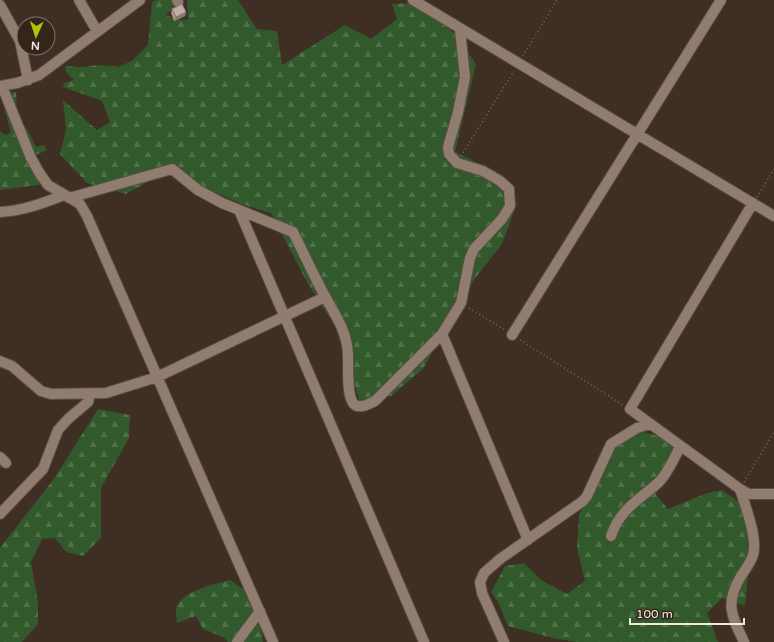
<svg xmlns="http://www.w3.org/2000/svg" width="774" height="642" font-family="'Varela Round',sans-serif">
<defs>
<pattern id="forest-firs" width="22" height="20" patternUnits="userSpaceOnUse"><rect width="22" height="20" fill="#31592b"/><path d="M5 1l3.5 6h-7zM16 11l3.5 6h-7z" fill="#4f7149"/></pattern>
</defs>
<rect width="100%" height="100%" fill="#3e2e24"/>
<path fill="url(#forest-firs)" d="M156 0H182L166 15 175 19 188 20 187 0H238L257 29 277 31 282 65 345 25 371 39 397 19 392 4 418 3 456 35 476 64 455 152 493 170 517 203 502 244 473 281 423 369 391 396 359 400 350 367 348 340 333 323 308 284 271 213 241 204 164 169 151 180 126 194 87 183 60 154 66 130 63 100 97 130 110 122 102 101 63 87 64 83 74 80 66 72 65 66 82 67 99 65 118 67 132 61 148 45 152 2Z
M16 92 17 115 28 131 36 147 43 145 47 150 36 155 35 162 52 183 0 190V131L5 135 11 133 0 93Z
M98 409 130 415 129 438 101 488V538L83 556 66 552 55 538 42 539 31 562 38 603V624L22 642H0V548L53 480Z
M643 432 661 437 676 450 656 495 668 509 707 493 722 490 754 513 745 606 722 598 707 613 718 642H576L553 638 508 626 498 602 491 592 505 566 524 563 541 580 567 594 585 581 577 548 579 515 615 445Z
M230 580 257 599 263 642H228L224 638 203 629 196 616 177 623C177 619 175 614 176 610 179 591 215 584 230 580Z"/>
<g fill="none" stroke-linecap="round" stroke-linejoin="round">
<g stroke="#5a4d43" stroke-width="12">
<path id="minor" d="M79 0 97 31
M177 0 178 2
M413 0 774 216
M0 5 20 41 28 80
M0 86 17 83 39 75 140 0
M2 86 31 158 40 174 48 185 80 204 87 216 273 642
M69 198 172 169 198 190 222 203 293 232C304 254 314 276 326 298 334 313 344 327 347 345 350 359 345 391 353 403 358 410 369 404 375 401L442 334 461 303 470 258 474 249 502 219 510 206 509 189 500 181 483 171 457 163 449 154 448 147 458 112 465 77 460 30
M753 203 630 409 740 489 749 494H774
M239 210 424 642
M0 212C23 211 43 203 64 195
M442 334 528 540
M512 335 721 0
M0 361 12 366 41 391 51 394 106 393 157 377 325 297
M0 457 6 463
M740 489C745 505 758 539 753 555 751 562 745 570 741 576 725 603 731 615 744 642
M0 514 43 469 58 430 68 419 88 402 90 394
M611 536C620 509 639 500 659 482 668 473 674 458 680 447
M237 642 260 611
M504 642 482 593 480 582 484 573 500 559 583 501 587 496 611 444 637 428 650 424"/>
</g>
<path stroke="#796b62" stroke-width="1.5" stroke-dasharray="1 3" stroke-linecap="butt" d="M523 56 557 0
M461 156 514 71
M757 197 774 169
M469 308 505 330
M520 340 623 405
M744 482 774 432"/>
<use href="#minor" stroke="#907d70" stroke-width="10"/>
</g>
<path fill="#a99390" d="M172 9 186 12 185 16 174 21 171 13Z"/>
<path fill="#8a7876" d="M186 12 185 16 174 21 176 17Z"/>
<path fill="#c5aba8" stroke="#8a7876" d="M182 4 186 12 176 17 172 9Z"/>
<g transform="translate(36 36) rotate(183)"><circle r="19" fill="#34251a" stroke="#80736a"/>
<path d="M0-3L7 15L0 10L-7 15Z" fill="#b0c502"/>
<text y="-6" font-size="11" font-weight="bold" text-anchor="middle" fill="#f2e8e1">N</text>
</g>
<path d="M630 618v6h114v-6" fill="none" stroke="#f2e8e1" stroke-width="2"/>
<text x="636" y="618" font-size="12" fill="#f2e8e1" stroke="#34251a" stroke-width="3" paint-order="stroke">100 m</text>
</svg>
